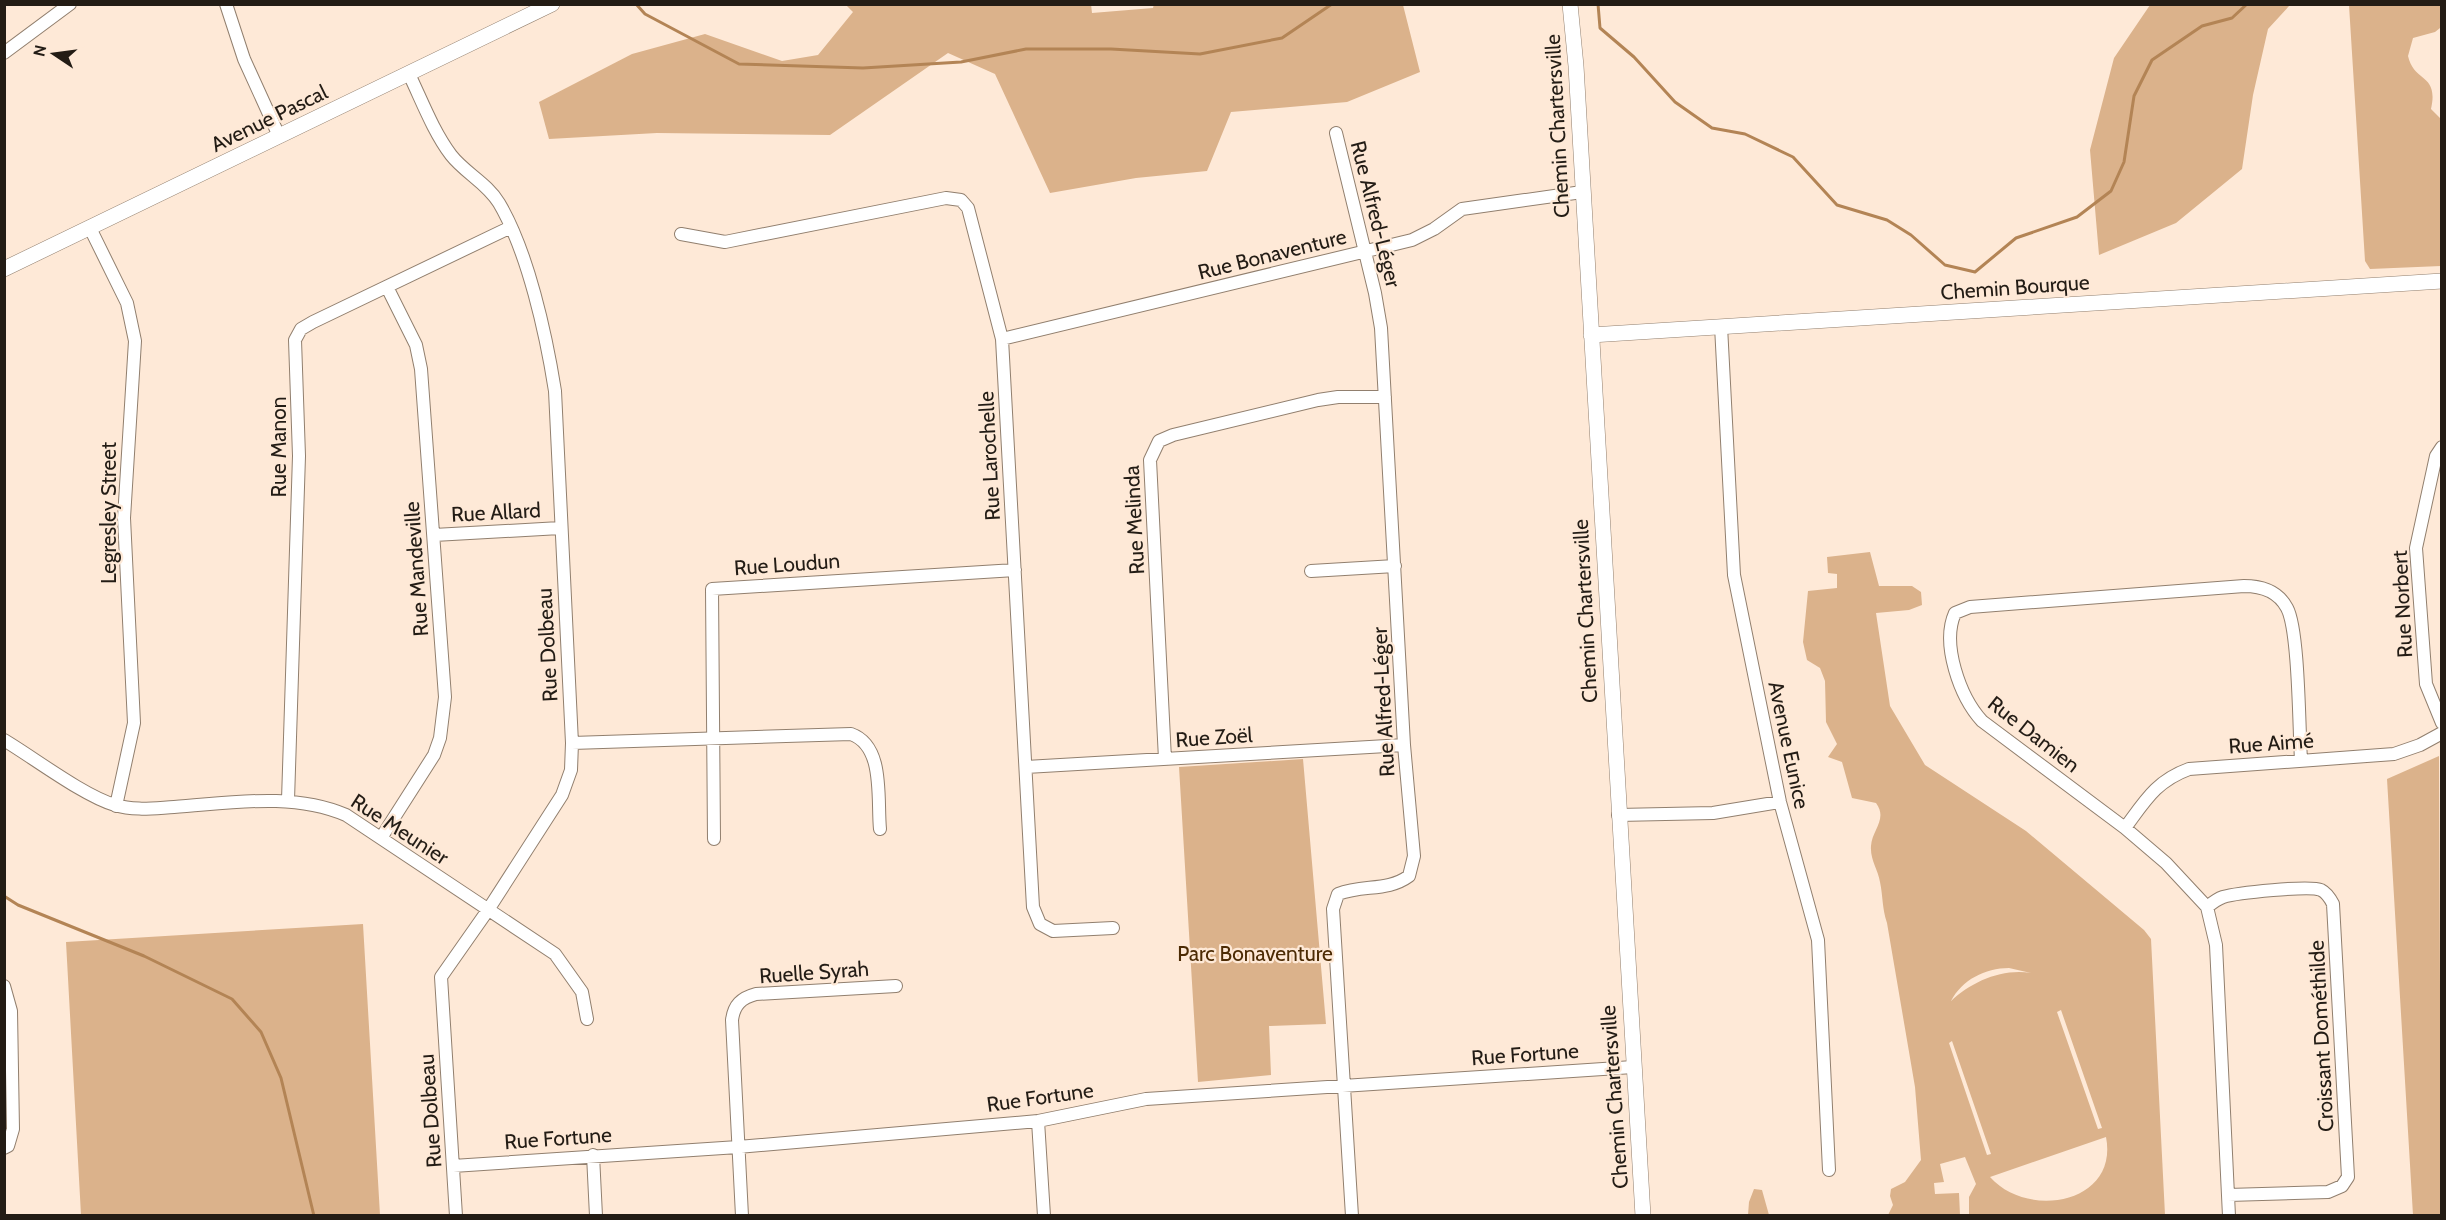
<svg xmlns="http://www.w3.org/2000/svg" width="2446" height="1220" font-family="Cabin,sans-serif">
<rect width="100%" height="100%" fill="#fee9d7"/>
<path fill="#dbb28b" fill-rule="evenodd" d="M846 5 1091 4 1092 13 1153 8 1154 4 1403 5 1420 72 1347 102 1231 112 1207 171 1136 178 1050 193 995 74 948 53 830 135 657 133 549 139 539 102 632 54 705 34 782 61 818 55 853 12Z
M2150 5H2290L2268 29 2253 95 2242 169 2176 223 2099 255 2090 150 2114 58Z
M2349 5H2441L2440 28 2435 32 2413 38 2408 56C2414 83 2439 73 2431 109L2441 119V266L2370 269 2365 261Z
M1870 552 1879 586H1912L1921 592 1922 605 1909 610 1876 613 1890 706 1925 765 2026 831 2144 930 2151 939 2165 1215H1969V1197L1976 1184 1965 1157 1940 1164 1944 1182 1934 1183 1935 1194 1959 1193 1960 1215H1888L1893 1205 1890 1196 1891 1189 1905 1182 1921 1160 1915 1087 1887 923C1882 908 1883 896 1880 882 1878 869 1870 860 1871 846 1872 830 1888 819 1876 803L1852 798 1842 762 1828 757 1837 744 1826 722 1825 681 1820 668 1807 660 1803 642 1808 591 1837 588V574L1828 573 1827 557ZM2009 968 2031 973C2002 968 1971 982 1951 1001 1962 980 1985 968 2009 968ZM2061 1010 2102 1128 2098 1129 2057 1012ZM1952 1041 1991 1154 1987 1155 1949 1043ZM2106 1137C2119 1203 2028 1220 1990 1177Z
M2439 756 2441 1215H2413L2387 779Z
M1303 759 1326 1024 1269 1026 1271 1075 1198 1082 1179 767Z
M363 924 380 1215H81L66 942Z
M1754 1189 1762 1190 1769 1215H1748L1749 1202Z"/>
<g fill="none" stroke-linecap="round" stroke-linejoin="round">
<path stroke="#b38455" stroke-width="3" d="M636 4 645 14 739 64 863 68 961 62 1026 49H1111L1200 54 1282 38 1332 4
M1598 4 1600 28 1634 57 1675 102 1712 128 1745 134 1793 157 1837 205 1887 220 1911 235 1945 265 1975 272 2016 238 2077 217 2111 191 2124 162 2134 96 2152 60 2202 26 2232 18 2247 4
M4 896 18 905 144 956 232 999 261 1032 281 1078 314 1216"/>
<g stroke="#917f6e" stroke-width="14">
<path id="minor" d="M226 4 244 59 279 136
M4 53 70 4
M409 74C422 101 433 131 451 155 465 173 487 183 499 203 528 252 546 334 555 391L572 743 571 770 562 795 488 910 441 977 456 1216
M1336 133 1375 293 1381 328 1404 745 1414 856 1409 876C1387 892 1364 884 1338 894L1333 909 1352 1216
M90 228 127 303 135 341 124 518 134 723 116 806
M681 234 725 242 946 198 961 200 968 208 1002 339 1033 907 1040 924 1053 931 1113 928
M1721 326 1734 575 1780 802 1818 940 1829 1170
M1002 339 1412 240 1434 229 1462 209 1582 192
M2442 447 2436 456 2416 548 2426 684 2442 723
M434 535 560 528
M1311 571 1395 566
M4 740C34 758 84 796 115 805 134 811 155 808 174 807 232 803 292 792 346 815L555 954 582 992 587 1019
M572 743 851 734C885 746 877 799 880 829
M1165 759 1150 460 1159 441 1173 435 1318 400 1338 397H1385
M1026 767 1404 745
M288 800 299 456 295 340 301 329 313 322 511 227
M1618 815 1713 813 1780 802
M2125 828C2145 801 2156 781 2189 769L2394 754 2420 745 2442 733
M381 838 434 755 440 738 445 697 421 369 416 345 387 287
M714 839 712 589 1015 570
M2207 907C2212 903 2217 899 2223 897 2236 893 2310 885 2321 890 2327 893 2330 898 2333 904L2348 1177 2342 1186 2328 1192 2228 1195
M4 986 11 1011 13 1129 8 1146 4 1148
M1038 1121 1044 1216
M593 1155 596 1216
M453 1166 738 1147 1038 1121 1146 1099 1633 1067
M742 1216 732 1020C734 1005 741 998 756 994L896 986
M2229 1216 2216 945 2207 907 2166 863 2125 828 1982 721C1960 697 1941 644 1955 613L1970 607 2244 586C2262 586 2278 591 2287 608 2299 630 2299 729 2301 760"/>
</g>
<g stroke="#917f6e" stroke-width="16">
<path id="tertiary" d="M1570 4 1576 66 1643 1216
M4 269 552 4
M1591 335 2442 281"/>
</g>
<use href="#minor" stroke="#fff" stroke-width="12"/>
<use href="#tertiary" stroke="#fff" stroke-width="15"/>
</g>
<g text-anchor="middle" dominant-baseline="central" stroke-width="4.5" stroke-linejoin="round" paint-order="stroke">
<g font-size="21" fill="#231c15" stroke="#fee9d7">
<text transform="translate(269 118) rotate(-26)">Avenue Pascal</text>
<text transform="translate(1557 126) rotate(-93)">Chemin Chartersville</text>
<text transform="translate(1376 214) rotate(76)">Rue Alfred-Léger</text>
<text transform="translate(1272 254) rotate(-14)">Rue Bonaventure</text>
<text transform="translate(2015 287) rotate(-4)">Chemin Bourque</text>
<text transform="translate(278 447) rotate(-90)">Rue Manon</text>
<text transform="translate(989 456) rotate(-93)">Rue Larochelle</text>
<text transform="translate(496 512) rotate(-3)">Rue Allard</text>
<text transform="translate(108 513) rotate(-90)">Legresley Street</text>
<text transform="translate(1134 520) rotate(-93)">Rue Melinda</text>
<text transform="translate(787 564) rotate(-4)">Rue Loudun</text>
<text transform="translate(416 569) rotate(-94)">Rue Mandeville</text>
<text transform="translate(2402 604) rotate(-93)">Rue Norbert</text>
<text transform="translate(1585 611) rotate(-93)">Chemin Chartersville</text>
<text transform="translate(547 645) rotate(-93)">Rue Dolbeau</text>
<text transform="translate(1383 702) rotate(-93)">Rue Alfred-Léger</text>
<text transform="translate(2034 734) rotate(38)">Rue Damien</text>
<text transform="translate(1214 737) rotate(-4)">Rue Zoël</text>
<text transform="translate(2271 743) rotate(-4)">Rue Aimé</text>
<text transform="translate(1789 745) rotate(78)">Avenue Eunice</text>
<text transform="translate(400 829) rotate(33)">Rue Meunier</text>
<text transform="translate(814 972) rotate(-4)">Ruelle Syrah</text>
<text transform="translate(2321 1036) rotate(-93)">Croissant Dométhilde</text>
<text transform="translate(1525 1054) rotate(-4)">Rue Fortune</text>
<text transform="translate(1040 1097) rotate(-8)">Rue Fortune</text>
<text transform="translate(1614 1097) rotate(-94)">Chemin Chartersville</text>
<text transform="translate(430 1111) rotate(-94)">Rue Dolbeau</text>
<text transform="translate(558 1138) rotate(-4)">Rue Fortune</text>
</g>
<g font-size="21" fill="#4c2b04" stroke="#fee9d7">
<text x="1255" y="953">Parc Bonaventure</text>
</g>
</g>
<rect width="2446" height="1220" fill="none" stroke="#231c15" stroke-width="12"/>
<g transform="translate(54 54) rotate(283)" stroke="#fee9d7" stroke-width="4.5" paint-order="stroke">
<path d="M0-4.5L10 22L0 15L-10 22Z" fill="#231c15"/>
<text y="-9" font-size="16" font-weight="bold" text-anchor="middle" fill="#231c15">N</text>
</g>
</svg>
